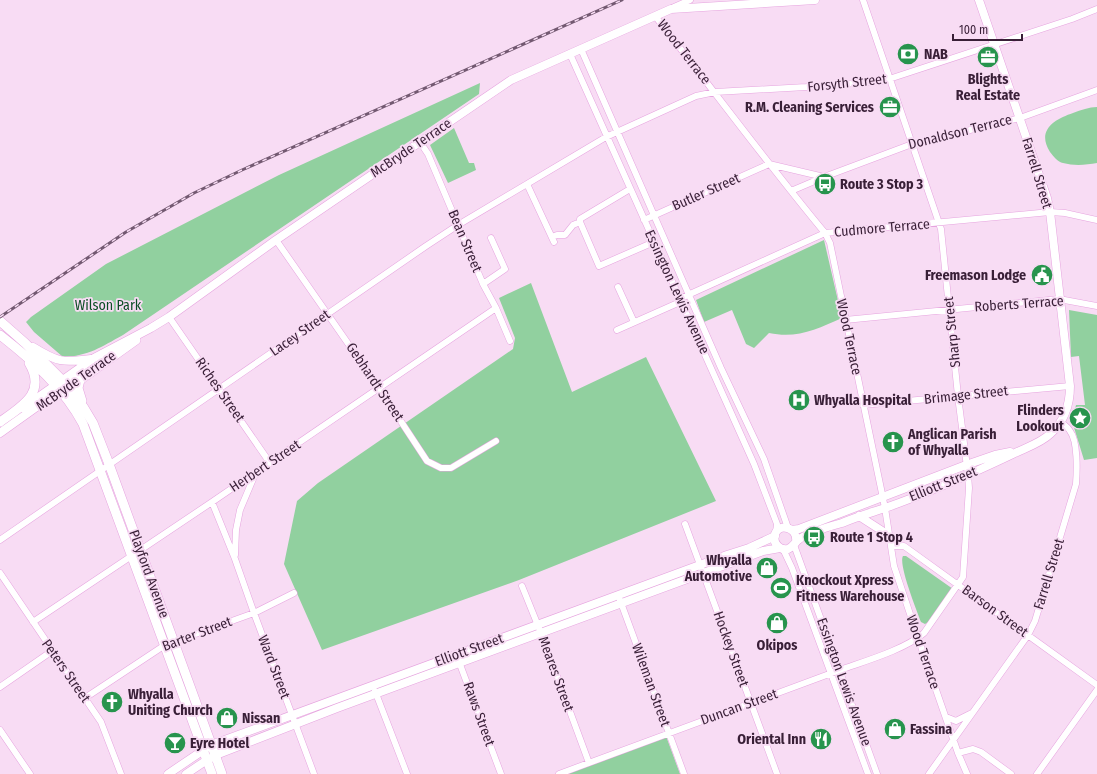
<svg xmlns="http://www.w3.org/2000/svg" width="1097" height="774" font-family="'Fira Sans Condensed',sans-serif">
<rect width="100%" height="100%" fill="#f8dcf4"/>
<path fill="#91d09f" d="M480 83 479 94 123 335C101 347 89 356 63 357L34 332 26 322 31 317 106 264 279 175Z
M1097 107V163C1086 165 1074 166 1063 163 1058 162 1053 156 1050 152 1036 130 1055 119 1073 113 1081 110 1089 107 1097 107Z
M454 128 469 163H474L476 170 448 183 430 145Z
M824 240 842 318C817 329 797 339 769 333L754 348 746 344 732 310 704 322 696 300Z
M531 283 572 392 646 357 716 501 519 580 322 650 284 564 297 501 318 483 513 349 515 338 499 298Z
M1069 310 1097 315V458L1084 460 1072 421 1076 405H1085L1079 356 1071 357Z
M903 556H906L953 589 928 622 925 624 921 622C917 611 898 564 903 556Z
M666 736 680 774H565Z"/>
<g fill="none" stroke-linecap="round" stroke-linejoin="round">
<g stroke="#e6a4df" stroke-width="7">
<path id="minor" d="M674 7 690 0
M655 16C712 88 766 162 825 233L830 243 885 508 894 566 918 638 958 753 967 774
M581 49 721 368 764 459 788 528
M570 54 754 464 777 524 776 533
M420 142 428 154 483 284 496 308 510 341
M527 184 554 242
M630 189 580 219V222L599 266 654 242
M791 191 824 177 912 144 1020 118 1097 90
M644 220 769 164 824 177
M552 237 557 235H565L573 225 580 222
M276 240 379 388 427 461 441 468H451L496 441
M483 284 505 269 491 238
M618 287 634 322
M679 299 825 233 1050 212 1065 213 1097 220
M169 317 270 463
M845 320 1059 299 1097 306
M617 330 680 302
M863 405 1070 386
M212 502 235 559 254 613 314 774
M685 524 777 774
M0 540 426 246 458 225 606 137 696 96 715 92 806 87 883 81 1072 19 1097 9
M794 545 877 774
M891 546H904L1097 685
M783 549 792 568 868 774
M235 555 236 530 240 510 256 472
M0 573 101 722 121 774
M522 586 541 633 589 763
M620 600 684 774
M33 622 212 502 496 308
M458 659 501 774
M0 687 52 651
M375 691 407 774
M85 698 165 645 254 613 294 593
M946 717 956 721 970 714
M0 730 30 774
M958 753 973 749 981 752 1011 774
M559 774 840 670C865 661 904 650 924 633L963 577 969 488 968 475 958 396 941 229 863 0
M929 774 1028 635 1035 621 1076 484C1077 471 1078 441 1070 431 1068 427 1064 425 1061 422
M1037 774 1097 690"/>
</g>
<g stroke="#e6a4df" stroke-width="9">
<path id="major" d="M33 347C57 362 63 363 91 359
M23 408 94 358 151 328 169 317 276 240 511 80 671 9 815 0
M0 433 84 373
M859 516 890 536
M792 530 799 529 966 465 995 455 1010 452
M796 542C798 528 780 522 775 534 772 543 780 551 788 549 793 547 794 544 797 541 804 534 831 526 842 523 856 517 870 513 885 508 928 493 971 474 1013 454 1025 448 1041 443 1050 434 1065 421 1070 405 1070 386L1050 212 1047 198 979 0
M168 774 211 745 727 555 749 548 775 536
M186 774 207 760 221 753 337 708 763 551 780 548"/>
</g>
<g stroke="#e6a4df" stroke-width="10">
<path id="highway" d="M0 321 25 343 67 385 84 408 93 423 109 464 222 774
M0 335C32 360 65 389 83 424L212 774
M82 401 78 388 80 380 136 340
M0 422C22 406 47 393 29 363"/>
</g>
<use href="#minor" stroke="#fff" stroke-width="6"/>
<use href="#major" stroke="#fff" stroke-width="8"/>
<use href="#highway" stroke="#fff" stroke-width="9"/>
<g stroke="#735971" stroke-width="3">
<path id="rail" d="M0 317 126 232 194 193 242 170 622 0"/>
</g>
<use href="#rail" stroke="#f8dcf4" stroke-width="1.5" stroke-dasharray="4.5" stroke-linecap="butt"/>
</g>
<defs>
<g id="bank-disc" transform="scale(1.15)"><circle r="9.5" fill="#27944d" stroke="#f8dcf4"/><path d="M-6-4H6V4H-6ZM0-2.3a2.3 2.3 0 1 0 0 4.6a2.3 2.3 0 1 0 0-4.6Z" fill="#fff"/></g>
<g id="office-disc" transform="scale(1.15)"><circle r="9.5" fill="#27944d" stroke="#f8dcf4"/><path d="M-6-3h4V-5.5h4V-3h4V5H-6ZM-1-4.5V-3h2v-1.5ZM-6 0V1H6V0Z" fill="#fff"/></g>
<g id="bus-disc" transform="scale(1.15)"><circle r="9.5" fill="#27944d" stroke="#f8dcf4"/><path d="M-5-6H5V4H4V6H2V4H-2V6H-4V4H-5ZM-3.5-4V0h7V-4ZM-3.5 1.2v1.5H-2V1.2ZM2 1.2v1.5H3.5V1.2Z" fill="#fff"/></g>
<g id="civic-disc" transform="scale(1.15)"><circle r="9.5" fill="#27944d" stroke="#f8dcf4"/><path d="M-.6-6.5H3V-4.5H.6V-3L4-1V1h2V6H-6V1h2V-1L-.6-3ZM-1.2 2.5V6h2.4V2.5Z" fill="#fff"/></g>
<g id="hospital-disc" transform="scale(1.15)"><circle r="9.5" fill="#27944d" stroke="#f8dcf4"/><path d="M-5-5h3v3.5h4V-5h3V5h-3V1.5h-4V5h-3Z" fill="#fff"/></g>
<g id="sight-disc" transform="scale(1.15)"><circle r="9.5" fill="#27944d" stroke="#f8dcf4"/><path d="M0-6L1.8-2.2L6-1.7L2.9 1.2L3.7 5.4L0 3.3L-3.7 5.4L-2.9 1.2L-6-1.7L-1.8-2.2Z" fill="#fff"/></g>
<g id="church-disc" transform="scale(1.15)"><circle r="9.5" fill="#27944d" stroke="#f8dcf4"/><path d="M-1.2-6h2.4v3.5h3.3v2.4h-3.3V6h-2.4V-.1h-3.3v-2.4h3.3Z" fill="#fff"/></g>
<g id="shop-disc" transform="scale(1.15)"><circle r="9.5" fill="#27944d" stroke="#f8dcf4"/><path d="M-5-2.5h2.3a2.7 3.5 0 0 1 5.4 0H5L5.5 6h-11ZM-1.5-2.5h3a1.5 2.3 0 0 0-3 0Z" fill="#fff"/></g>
<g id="stadium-disc" transform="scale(1.15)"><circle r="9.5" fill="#27944d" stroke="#f8dcf4"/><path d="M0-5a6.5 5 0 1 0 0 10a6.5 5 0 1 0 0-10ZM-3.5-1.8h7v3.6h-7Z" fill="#fff"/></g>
<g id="restaurant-disc" transform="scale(1.15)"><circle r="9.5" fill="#27944d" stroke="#f8dcf4"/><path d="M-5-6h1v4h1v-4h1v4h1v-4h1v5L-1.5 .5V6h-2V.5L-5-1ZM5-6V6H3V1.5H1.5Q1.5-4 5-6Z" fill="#fff"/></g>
<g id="bar-disc" transform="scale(1.15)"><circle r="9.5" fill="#27944d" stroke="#f8dcf4"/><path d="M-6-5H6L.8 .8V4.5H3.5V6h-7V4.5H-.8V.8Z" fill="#fff"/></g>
</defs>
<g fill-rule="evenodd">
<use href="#bank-disc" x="908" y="54"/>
<use href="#office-disc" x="988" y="57"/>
<use href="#office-disc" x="890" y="107"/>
<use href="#bus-disc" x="825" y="184"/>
<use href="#civic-disc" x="1042" y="275"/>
<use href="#hospital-disc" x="799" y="400"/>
<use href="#sight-disc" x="1080" y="418"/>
<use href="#church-disc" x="893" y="442"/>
<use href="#bus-disc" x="814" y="537"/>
<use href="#shop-disc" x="767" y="568"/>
<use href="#stadium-disc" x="781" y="588"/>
<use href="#shop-disc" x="777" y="623"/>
<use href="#church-disc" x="112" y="702"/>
<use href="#shop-disc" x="227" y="718"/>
<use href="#shop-disc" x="895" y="729"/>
<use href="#restaurant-disc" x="821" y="739"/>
<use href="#bar-disc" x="175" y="743"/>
</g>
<g text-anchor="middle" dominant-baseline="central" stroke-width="3.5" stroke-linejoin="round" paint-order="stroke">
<g font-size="14" fill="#391f37" stroke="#f8dcf4">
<text transform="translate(684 52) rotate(52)">Wood Terrace</text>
<text transform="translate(847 83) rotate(-6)">Forsyth Street</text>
<text transform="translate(960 132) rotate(-14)">Donaldson Terrace</text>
<text transform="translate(411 148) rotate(-34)">McBryde Terrace</text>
<text transform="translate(1037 173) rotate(73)">Farrell Street</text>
<text transform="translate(706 192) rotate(-24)">Butler Street</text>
<text transform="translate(882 228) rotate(-5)">Cudmore Terrace</text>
<text transform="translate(465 241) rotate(67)">Bean Street</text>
<text transform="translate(677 292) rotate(65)">Essington Lewis Avenue</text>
<text transform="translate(1019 304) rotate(-4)">Roberts Terrace</text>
<text transform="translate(952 332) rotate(-96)">Sharp Street</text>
<text transform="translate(300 333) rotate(-35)">Lacey Street</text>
<text transform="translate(849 337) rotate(78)">Wood Terrace</text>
<text transform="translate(76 381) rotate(-35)">McBryde Terrace</text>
<text transform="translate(375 382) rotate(56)">Gebhardt Street</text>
<text transform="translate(220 390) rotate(55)">Riches Street</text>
<text transform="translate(966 395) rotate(-6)">Brimage Street</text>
<text transform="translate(265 466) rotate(-34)">Herbert Street</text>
<text transform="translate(943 484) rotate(-22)">Elliott Street</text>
<text transform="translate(149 574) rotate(70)">Playford Avenue</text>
<text transform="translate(1049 574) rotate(-73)">Farrell Street</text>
<text transform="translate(995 611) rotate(36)">Barson Street</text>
<text transform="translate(197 634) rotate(-21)">Barter Street</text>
<text transform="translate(731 649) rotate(70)">Hockey Street</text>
<text transform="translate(469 650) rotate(-20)">Elliott Street</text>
<text transform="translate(923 652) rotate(71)">Wood Terrace</text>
<text transform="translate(274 667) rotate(69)">Ward Street</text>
<text transform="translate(66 671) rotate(55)">Peters Street</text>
<text transform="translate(556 674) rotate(70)">Meares Street</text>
<text transform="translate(844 682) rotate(70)">Essington Lewis Avenue</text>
<text transform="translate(651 685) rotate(70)">Wileman Street</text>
<text transform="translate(739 707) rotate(-20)">Duncan Street</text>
<text transform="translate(479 714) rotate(70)">Raws Street</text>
</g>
<g font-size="14" font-weight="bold" fill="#391f37" stroke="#f8dcf4" text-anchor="start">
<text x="924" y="54">NAB</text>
<text x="988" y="79" text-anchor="middle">Blights<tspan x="988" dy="16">Real Estate</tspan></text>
<text x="874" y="107" text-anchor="end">R.M. Cleaning Services</text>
<text x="840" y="184">Route 3 Stop 3</text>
<text x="1026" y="275" text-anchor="end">Freemason Lodge</text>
<text x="814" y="400">Whyalla Hospital</text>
<text x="1064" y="410" text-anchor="end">Flinders<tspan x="1064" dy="16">Lookout</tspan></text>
<text x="908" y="434">Anglican Parish<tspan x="908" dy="16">of Whyalla</tspan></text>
<text x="830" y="537">Route 1 Stop 4</text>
<text x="752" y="560" text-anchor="end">Whyalla<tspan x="752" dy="16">Automotive</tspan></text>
<text x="796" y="580">Knockout Xpress<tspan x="796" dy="16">Fitness Warehouse</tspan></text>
<text x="777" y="645" text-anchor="middle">Okipos</text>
<text x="128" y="694">Whyalla<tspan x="128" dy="16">Uniting Church</tspan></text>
<text x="242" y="718">Nissan</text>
<text x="910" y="729">Fassina</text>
<text x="806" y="739" text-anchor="end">Oriental Inn</text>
<text x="190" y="743">Eyre Hotel</text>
</g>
<g font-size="14" fill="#0b4e24" stroke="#f8dcf4">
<text x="108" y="305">Wilson Park</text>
</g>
</g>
<path d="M953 34v6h69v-6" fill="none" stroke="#391f37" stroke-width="2"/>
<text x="959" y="34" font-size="12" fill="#391f37" stroke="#f8dcf4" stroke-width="3" paint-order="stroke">100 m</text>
</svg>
